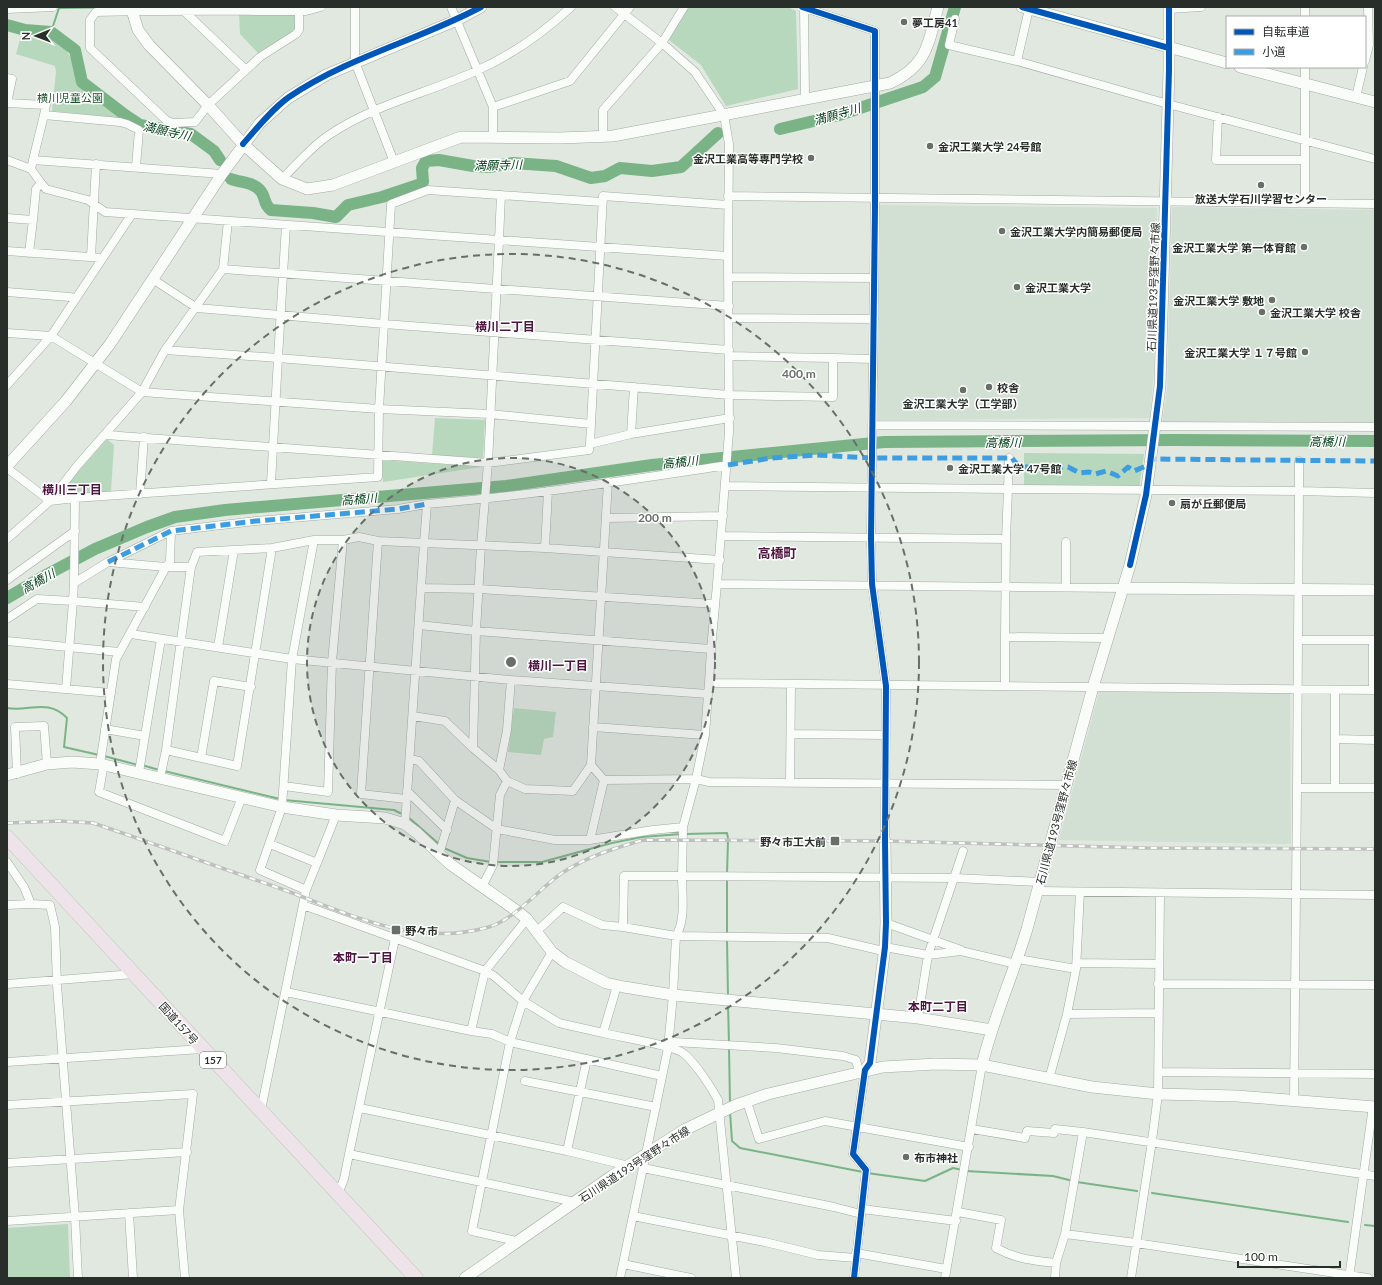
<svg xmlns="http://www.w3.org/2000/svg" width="1382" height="1285" font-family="Lato,'Noto Sans JP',sans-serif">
<rect width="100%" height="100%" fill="#e0e8e0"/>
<path fill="#d1e0d3" d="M880 205 1157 208 1154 366 1150 418 876 420Z
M1172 207 1375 210V422L1162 423 1167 391Z
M1099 692 1290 693 1291 844 1059 840Z"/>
<path fill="#b7d8bc" d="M687 7H788L796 11 798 89 726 106 701 65 669 40Z
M239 14H297L296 30 258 53 240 34Z
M43 33C47 35 52 36 55 39 67 46 78 70 80 83L122 118 52 111 56 72 55 66 16 54 21 36Z
M435 418 485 420 483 458 432 455Z
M107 439 114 445 111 491 55 498Z
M1024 453 1144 454 1139 489H1024Z
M382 460 481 467 383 482Z
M514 708 556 712 553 737 544 739 541 755 508 752Z
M68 1224 70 1278H7V1228Z"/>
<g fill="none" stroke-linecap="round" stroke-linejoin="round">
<path stroke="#7ab486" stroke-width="2" d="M51 32 59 8 124 7
M7 708C29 712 48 698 67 718L64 747 99 755
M104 756 138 765
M142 765 159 770
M164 771 280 799
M284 800 394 810 404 815
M408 817 439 844
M686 834 727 833 728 838
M444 848 467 858 491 862
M495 862H542L612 843 642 837 681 834
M727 873 728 841
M727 935V878
M727 940 728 997
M728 1004 729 1043
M729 1048 730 1103
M730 1112 732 1141 740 1148 863 1172
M966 1171 1053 1176 1073 1181
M867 1173 925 1181 953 1168 962 1170
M1077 1182 1137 1191
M1152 1193 1348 1222
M1365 1225 1375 1226"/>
<path stroke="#7ab486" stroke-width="12" d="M7 25 25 30 51 32 75 50 82 82 125 115 140 125 191 134 214 151 220 160
M780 129 839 115 923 87 935 77 955 7
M231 179C241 183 256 182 262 193 266 200 264 205 271 210L313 213 336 217 348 205 382 197 421 184 423 182 422 168 426 161 439 160 473 166 489 167 513 163 556 166 591 178 605 176 620 168 652 171 681 167 718 133
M7 598 48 574 95 549 147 527 175 517 225 510 506 486 652 465 884 442 1174 440 1375 441"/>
<g stroke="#a4a9a4" stroke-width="9">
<path id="street" d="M355 7V62L394 162
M451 7 493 107
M802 7 875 31V207L871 538 872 584 886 686 885 841
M804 7 805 98
M1305 7V17
M7 9 53 7
M1029 9 1017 61 1168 104 1375 159
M1169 9 1201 7
M183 10 246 70
M299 11V30L296 34 260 57 208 105 195 122 174 123 167 121 90 48V20L96 12C164 10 231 11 299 11H306L321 7
M955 19 949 45 1017 61
M1365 61 1369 45 1368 7
M7 78 12 79 7 103 46 105 44 115 120 122 127 124 139 130 136 167
M1356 97 1363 67
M1218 117 1216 160H1304
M493 136V107L570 81 630 7
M603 137V110L662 43 615 7
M7 160 31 169 41 183
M33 160 44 115
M31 169 33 160 222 174
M282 179C297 164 311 147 329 135 373 105 428 93 476 71 512 55 543 33 571 7
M728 196 1375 204
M1305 203V67
M132 214 51 336 142 392 379 409 490 414 591 424 603 196 728 205
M7 218 33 220 36 189 41 183 46 189 88 200 105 212 499 240 501 195
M7 251 103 258
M29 253 33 220
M728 256 729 432 717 584 1122 588
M91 257 96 164
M223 269 228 221
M729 277 874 278
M154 280 197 308 384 324 729 350
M7 292 70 297 75 300
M729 318 874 319
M7 333 51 336
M165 350 278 358 286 225
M729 356 833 358
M7 385 51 336
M872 425 1375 427
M631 434 634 387
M106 435 488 463 589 450 590 444 631 434 730 418
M590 444 591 424
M7 468 50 501 75 498
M271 483 278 358 729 395 833 397V358L873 359
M726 486 1008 489 1009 458
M1375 493 1299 491 1297 788H1375
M140 494 144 437
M606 518 723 516
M722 536 1006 539 1008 489 1299 491V461
M7 539 50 501 77 466 142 392 165 350 223 269 729 306
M378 541 361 794 406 799
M1066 542V587
M545 548 548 491
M108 562 171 531 256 521 398 509 427 504
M7 580 75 531
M74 583 75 498 378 477 379 409 391 204 428 190 602 202
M422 588 479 589 715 604
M7 619 37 599 73 601 74 583 108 562 166 567 170 562 171 531
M419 625 476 631 481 546 488 463 499 240 728 256 729 144 724 115 695 72 662 43 684 7
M131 634 292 659 511 680 708 694 709 683 1375 690
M1005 637 1006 539
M1298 640H1373
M7 641 119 652
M218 647 234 550
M711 649 717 584
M7 684 111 693
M1005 685V637L1107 638
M66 689 73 601 145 607
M1335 690V739L1375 740
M1373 690V640H1375
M413 716 445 721 473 748
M593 727 705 735
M105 729 145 736
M791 734 886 735
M166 750 237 766 272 548
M201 758 214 681 251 687
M410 759 419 761 455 800 497 829 555 840H590
M591 765 608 482
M499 770 507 730 511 680
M139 772 161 639
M17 774 15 727 44 726 47 764
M160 778 166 750 191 567
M604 780 696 779 705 735 708 694
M790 782 791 685
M284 786 328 792 332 662 343 540
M1335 788V739
M407 791 447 830
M242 797 225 841 99 792 103 769 100 764 116 659 166 567H191L197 552 272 548 314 540H343L359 537 378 541 424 543 427 504C528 496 628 480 728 465
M405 824 424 543 545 548 720 560
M683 827 696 779 709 782 1066 785
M270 844 317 863 306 890
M439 855 455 800
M7 862 24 887 31 904 50 905 55 927 57 985 75 1217 78 1278
M317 863 336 815
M482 887 493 865 500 795 507 781
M1037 891 1375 895
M7 905 31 904
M303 905 485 971 494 976 523 1001 559 1023 603 1033
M886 923 961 950
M623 927 624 876H682L683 827 653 830 590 840 604 780 591 765 573 791 525 789 507 781 499 770 473 748 476 631 711 649 709 683
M537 931 563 907 602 925 623 927 676 936 828 938 883 951
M395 939 349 1154 575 1202
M885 947 928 955 961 951 1016 964
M1018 959 1076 969 1080 892
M1077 963 1159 964
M7 984 134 974
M1158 984 1375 985
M617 986 603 1033C619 1037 673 1045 683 1053 695 1062 711 1087 718 1100L736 1278
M286 992 471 1031 485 971 527 919
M1067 1014 1158 1013
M918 1018 928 955 963 851
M471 1031 492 1034 510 1042 662 1076
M668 1048 674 1042 776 1048 843 1056 856 1060 859 1072
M7 1062 202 1049
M1159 1072 1375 1074
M1049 1079 1067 1014 1076 969
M525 1081 656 1107
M1294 1101 1297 788
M747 1102 759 1139 825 1121 969 1147
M7 1105 193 1094 179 1210 7 1221
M360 1108 567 1151 629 1166
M261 1110 306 890 260 870 282 807 292 659 314 540
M972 1129 1025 1138 1027 1131 1054 1133 1055 1129 1083 1132
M567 1151 587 1059
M7 1163 187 1152
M643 1168 834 1207 861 1214
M338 1194 344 1179 349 1154
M862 1209 956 1221
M179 1210 185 1278
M958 1212 1001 1220 996 1248C1016 1259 1035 1261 1056 1263
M129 1213 133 1278
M633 1216 765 1242 818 1255 856 1258
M1065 1234 1136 1243 1368 1278
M516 1241 472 1231 510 1042 523 1001 552 952
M856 1253 946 1269
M623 1264 691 1278
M620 1278 668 1048 673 995 676 936C686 920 682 894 682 876L955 878 1040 882
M854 1278 866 1170 853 1154 865 1070
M945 1278 982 1065
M1055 1278 1056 1263 1065 1234 1083 1132 1375 1176
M1131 1278 1152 1141 1158 1094 1160 893
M1349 1278 1373 1106"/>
</g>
<g stroke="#a4a9a4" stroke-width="12">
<path id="secondary" d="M131 7 138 30 149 45 208 105 243 144 282 179 307 189 333 185 461 137 560 138 613 136 890 83C928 65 928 44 938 7
M1022 7 1227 63
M1240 67 1375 102
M7 466 66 401 110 344 222 174 260 123 288 98 326 75 457 20 481 7
M1122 588 1375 590
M7 775 47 764 72 762 100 764 282 807 336 815 385 818 405 824 417 833 450 864 517 911 527 919 552 952 565 962 606 983 624 987 673 995 918 1018 992 1030
M982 1065 1092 1087 1158 1094 1237 1096 1375 1107
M865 1070 870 1063 885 947 886 923 885 841
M465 1278 612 1176 684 1130 736 1105 768 1094 883 1067 936 1064 982 1065C993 1019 1013 975 1027 929L1093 687 1130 565 1146 495 1160 386 1169 70V7"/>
</g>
<g stroke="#c1c5c1" stroke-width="15">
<path id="highway" d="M7 837 416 1278"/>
</g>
<use href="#street" stroke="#fafcfa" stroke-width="8"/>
<use href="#secondary" stroke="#fafcfa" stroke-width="11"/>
<use href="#highway" stroke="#ede3e9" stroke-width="14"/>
<g stroke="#bec0be" stroke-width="3.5">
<path id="rail" d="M7 823 60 821 93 823C155 844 215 866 276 887 347 912 412 949 489 927 515 919 539 889 562 873 586 857 615 848 643 840L885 841 1147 848 1375 849"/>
</g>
<use href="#rail" stroke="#fff" stroke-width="2" stroke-dasharray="6" stroke-linecap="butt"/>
<path stroke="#3d9de1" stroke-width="5" stroke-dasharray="10 5" stroke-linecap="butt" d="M728 465 771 458 817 455 872 458H1012L1019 467H1068L1080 473 1089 472 1095 474 1106 471 1118 476 1128 467 1134 471 1146 466 1151 459 1375 461
M108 562 171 531 256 521 398 509 427 504"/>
<g stroke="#fff" stroke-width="8">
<path id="cycleway" d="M802 7 875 31V207L871 538 872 584 886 686 885 841 886 923 885 947 870 1063 865 1070 853 1154 866 1170 854 1278
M1022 7 1169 48
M243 144C257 128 272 109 289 97 348 57 419 40 481 7
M1130 565 1146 495 1160 386 1169 70V7"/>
</g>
<use href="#cycleway" stroke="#0057b8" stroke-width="6"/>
</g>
<circle cx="511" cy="662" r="204" fill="#686f69" fill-opacity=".12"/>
<g fill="none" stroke="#686f69" stroke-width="2" stroke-dasharray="7 5">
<circle cx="511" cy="662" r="204"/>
<circle cx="511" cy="662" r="408"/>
</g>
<g fill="#686f69" stroke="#fff" stroke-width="1.5">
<circle cx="904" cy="22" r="4"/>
<circle cx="930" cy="146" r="4"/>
<circle cx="811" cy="158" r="4"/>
<circle cx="1261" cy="185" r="4"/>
<circle cx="1002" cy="231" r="4"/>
<circle cx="1304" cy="247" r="4"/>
<circle cx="1017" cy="287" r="4"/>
<circle cx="1272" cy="300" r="4"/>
<circle cx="1262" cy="312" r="4"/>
<circle cx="1305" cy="352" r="4"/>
<circle cx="989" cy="387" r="4"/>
<circle cx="963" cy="390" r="4"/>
<circle cx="950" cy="468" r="4"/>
<circle cx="1172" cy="503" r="4"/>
<rect x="830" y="836" width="10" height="10" rx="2"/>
<rect x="391" y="925" width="10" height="10" rx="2"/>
<circle cx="906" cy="1157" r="4"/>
</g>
<g text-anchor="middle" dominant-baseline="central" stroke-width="3" stroke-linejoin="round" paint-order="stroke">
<rect fill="#fff" stroke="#686d69" stroke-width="1" x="200" y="1052" width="26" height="16" rx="3"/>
<g font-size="10" font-weight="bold" fill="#282e29">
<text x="213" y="1060">157</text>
</g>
<g font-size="11" font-weight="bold" fill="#282e29" stroke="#fff" text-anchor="start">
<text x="912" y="22">夢工房41</text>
<text x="938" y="146">金沢工業大学 24号館</text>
<text x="803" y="158" text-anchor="end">金沢工業高等専門学校</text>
<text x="1261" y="198" text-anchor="middle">放送大学石川学習センター</text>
<text x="1010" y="231">金沢工業大学内簡易郵便局</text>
<text x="1296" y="247" text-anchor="end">金沢工業大学 第一体育館</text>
<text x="1025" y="287">金沢工業大学</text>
<text x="1264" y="300" text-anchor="end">金沢工業大学 敷地</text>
<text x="1270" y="312">金沢工業大学 校舎</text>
<text x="1297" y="352" text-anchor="end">金沢工業大学 １７号館</text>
<text x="997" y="387">校舎</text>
<text x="963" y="403" text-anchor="middle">金沢工業大学（工学部）</text>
<text x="958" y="468">金沢工業大学 47号館</text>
<text x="1180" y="503">扇が丘郵便局</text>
<text x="826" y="841" text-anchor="end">野々市工大前</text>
<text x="405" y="930">野々市</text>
<text x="914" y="1157">布市神社</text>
</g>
<g font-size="11" fill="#1c542a" stroke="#fff">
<text x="70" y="97">横川児童公園</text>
</g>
<g font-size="11" fill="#282e29" stroke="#fff">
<text transform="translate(1153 287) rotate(-88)">石川県道193号窪野々市線</text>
<text transform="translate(1056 822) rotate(-75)">石川県道193号窪野々市線</text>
<text transform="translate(179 1023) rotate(48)">国道157号</text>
<text transform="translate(634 1164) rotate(-33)">石川県道193号窪野々市線</text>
</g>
<g font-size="12" font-style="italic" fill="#034119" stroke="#fff">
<text transform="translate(837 114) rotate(-16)">満願寺川</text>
<text transform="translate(167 131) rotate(13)">満願寺川</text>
<text transform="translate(498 165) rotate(-1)">満願寺川</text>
<text x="1327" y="441">高橋川</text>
<text x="1003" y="442">高橋川</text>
<text transform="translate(680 462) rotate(-6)">高橋川</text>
<text transform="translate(359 499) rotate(-5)">高橋川</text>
<text transform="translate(38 581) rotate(-29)">高橋川</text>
</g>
<g font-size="12" font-weight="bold" fill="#4d1540" stroke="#fff">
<text x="505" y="326">横川二丁目</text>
<text x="72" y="489">横川三丁目</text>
<text x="558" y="665">横川一丁目</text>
<text x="363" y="957">本町一丁目</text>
<text x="938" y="1006">本町二丁目</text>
</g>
<g font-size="13" font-weight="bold" fill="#4d1540" stroke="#fff">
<text x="777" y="553">高橋町</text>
</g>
</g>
<circle cx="511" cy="662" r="6" fill="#686f69" stroke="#fff" stroke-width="2"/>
<g font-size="12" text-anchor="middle" font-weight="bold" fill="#686f69" stroke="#fff" stroke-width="3" stroke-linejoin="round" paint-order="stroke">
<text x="799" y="378">400 m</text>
<text x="655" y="522">200 m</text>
</g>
<rect width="1382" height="1285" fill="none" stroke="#282e29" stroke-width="16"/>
<rect x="1226" y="16" width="140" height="52" fill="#ffffff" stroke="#a9aba9"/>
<rect x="1234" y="29" width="20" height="6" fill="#0057b8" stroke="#a9aba9"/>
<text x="1262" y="36" font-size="12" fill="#282e29">自転車道</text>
<rect x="1234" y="49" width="20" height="6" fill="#3d9de1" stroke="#a9aba9"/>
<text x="1262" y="56" font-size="12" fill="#282e29">小道</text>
<g transform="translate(36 36) rotate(269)" stroke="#ffffff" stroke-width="3" paint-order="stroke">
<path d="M0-3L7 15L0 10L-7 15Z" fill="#282e29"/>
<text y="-6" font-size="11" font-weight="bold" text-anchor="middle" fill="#282e29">N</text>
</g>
<path d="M1238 1261v6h102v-6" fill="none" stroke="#282e29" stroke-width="2"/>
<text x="1244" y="1261" font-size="12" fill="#282e29" stroke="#ffffff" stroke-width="3" paint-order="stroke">100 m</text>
</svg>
